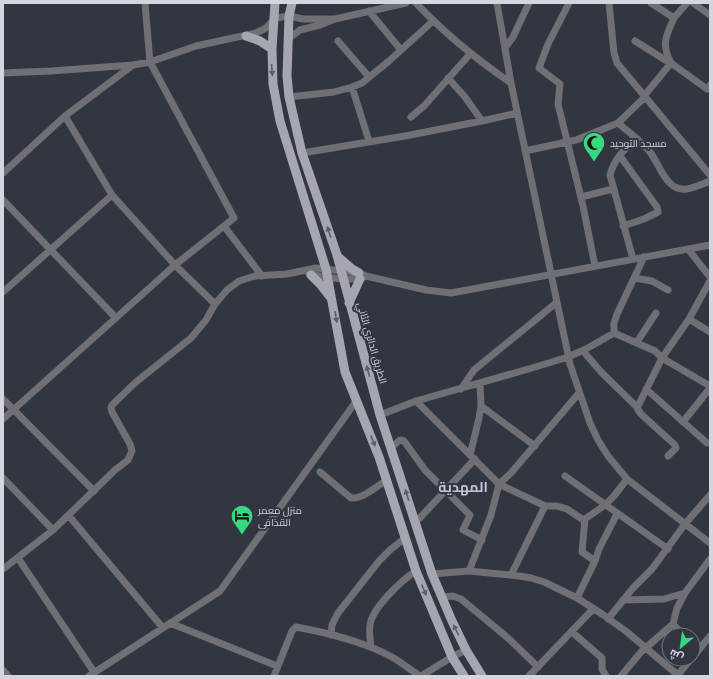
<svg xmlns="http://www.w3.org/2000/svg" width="713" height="679" font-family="'Source Serif 4',Cairo,serif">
<rect width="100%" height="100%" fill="#323640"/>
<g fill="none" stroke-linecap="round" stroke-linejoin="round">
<path stroke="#6f6f74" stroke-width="7" d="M416 3C445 34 476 59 511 83
M497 3 511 83 570 364 590 423 598 440 608 456 627 479 710 543
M569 3 548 44 539 68 560 84 558 104 583 206 595 266
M609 3 614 53 617 63 710 175
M651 3 674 18 687 3
M693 3 710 15
M369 11 401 50
M288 39 300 30 320 25 335 19 406 3
M338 41 369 77
M635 41 670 63
M505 48 513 37 529 3
M671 63C661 44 666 36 674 18
M3 73 51 71 133 65 150 62 196 46 256 33 266 28 275 18 289 16 303 19H335
M448 78 465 97 482 121 517 113
M352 87 369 141
M644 96 671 63 707 89 710 85
M289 97 334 92 352 87 362 83 389 61 433 21
M411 117 424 106 470 54
M618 123 645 97
M525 151 576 140 618 123C628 132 642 141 650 152 660 165 666 192 687 189 694 188 703 184 710 181
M302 153 405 136 482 121
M620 156 657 207 658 212 644 219 623 226
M3 173 65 116 133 65
M112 195 175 265 215 304
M581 197 613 189
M3 200 116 318
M224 226 262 276
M688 249 710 277
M633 259 610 175C614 160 624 148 637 140
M309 274C322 277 352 282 364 277
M634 278 652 281 668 290
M3 292 112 195 65 116
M689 319 710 332
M614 333V323L617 314 644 257
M637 342 656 313
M583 351 602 373 637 407
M461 389 474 370 556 303
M646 389 707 443H710
M3 399 94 491
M416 401 499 484 545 506H557L567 509 582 519H585L605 505 614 496 627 479
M481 406 535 446
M380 415 416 401 532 368 568 357 586 349 614 333 655 351 662 358 710 386
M3 419 175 265 234 218 150 62 145 3
M683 422 710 388
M391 448 400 440 404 441 425 470 470 515 463 530 482 540
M470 455 479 418 481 406 480 383
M668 456 676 448 675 445 641 414 637 408 662 358 689 319 710 281
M320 472 351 498C363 499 377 486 387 480
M565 476 668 549
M3 478 53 530
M69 516 163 628
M416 522 475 459
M18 558 94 672
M595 561 599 549 617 514
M3 569 53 530 115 470 128 460 132 451 130 444 112 412 111 408 112 405 136 382 191 338 206 320 215 304 227 290 239 281 255 276 287 274 316 268 359 273 366 276 426 290 451 293 710 245
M469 571 491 515 499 484 511 473 579 393
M432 574 469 571 519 576 531 578 544 582 577 598 602 614 627 632 679 676
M511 575 545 506
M442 597 453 596 461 599 508 638 538 667
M577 598 595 561 582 552 585 519
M623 600 664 599 685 593
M608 619 633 588 652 569 685 524 710 495
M170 623 277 666
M673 624 683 635
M572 632 602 658V669L606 676
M331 635 332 625 338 613 379 561 390 550 405 538
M371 647C370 640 369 632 370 625 372 608 402 580 416 571
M693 657 710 636
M3 670 8 676
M89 676 220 591 357 400
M274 676 292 631 296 627C328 633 363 641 392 657 402 663 411 670 420 676
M421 676 452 657 466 650
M529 676 593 609
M621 676 641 652 673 624 677 608 685 593 710 559
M677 676 691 659"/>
<path stroke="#a6a6b0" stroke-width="9" d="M275 3 272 49 273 84 280 121 326 269 345 372 379 457 416 571 452 657 464 676
M292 3 289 16 287 76 289 97 302 153 337 255 380 415 432 574 452 621 466 650 482 676
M246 36 260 41 272 49
M337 256 352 269 359 273
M311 275 320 284 331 298
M349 303 360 279"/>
</g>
<defs><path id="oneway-solid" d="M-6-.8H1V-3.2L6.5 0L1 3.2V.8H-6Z"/></defs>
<g fill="#5b5d67">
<use href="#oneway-solid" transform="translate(272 70) rotate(86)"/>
<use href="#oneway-solid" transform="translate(329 232) rotate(-107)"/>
<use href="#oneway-solid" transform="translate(336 317) rotate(81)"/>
<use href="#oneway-solid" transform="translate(368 371) rotate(-106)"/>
<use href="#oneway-solid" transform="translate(373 441) rotate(69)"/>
<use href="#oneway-solid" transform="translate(407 495) rotate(-108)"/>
<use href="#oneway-solid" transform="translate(424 590) rotate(67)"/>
<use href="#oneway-solid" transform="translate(456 630) rotate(-117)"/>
</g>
<defs>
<g id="mosque-pin" transform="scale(1.15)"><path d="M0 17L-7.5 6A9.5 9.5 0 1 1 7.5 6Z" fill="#37d880" stroke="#323640"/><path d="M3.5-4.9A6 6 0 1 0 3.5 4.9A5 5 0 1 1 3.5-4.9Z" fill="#111"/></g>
<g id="hotel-pin" transform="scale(1.15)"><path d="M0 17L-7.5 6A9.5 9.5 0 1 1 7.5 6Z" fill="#37d880" stroke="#323640"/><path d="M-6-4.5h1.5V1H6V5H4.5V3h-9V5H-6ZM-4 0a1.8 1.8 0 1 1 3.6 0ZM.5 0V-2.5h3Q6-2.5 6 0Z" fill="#111"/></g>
</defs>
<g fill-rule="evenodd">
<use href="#mosque-pin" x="594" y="143"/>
<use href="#hotel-pin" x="242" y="516"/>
</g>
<g text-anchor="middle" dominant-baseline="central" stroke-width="4" stroke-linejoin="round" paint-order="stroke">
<g font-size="10" fill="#d3d6dc" stroke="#323640" text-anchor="start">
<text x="610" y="143">مسجد التوحيد</text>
<text x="258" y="510">منزل معمر<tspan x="258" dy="12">القذافى</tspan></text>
</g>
<g font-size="10" fill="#d3d6dc" stroke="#323640">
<text transform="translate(372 343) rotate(74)">الطريق الدائري الثاني</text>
</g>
<g font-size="14" font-weight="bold" fill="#c1c6d2" stroke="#323640">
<text x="463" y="487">المهدية</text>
</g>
</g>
<rect width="713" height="679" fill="none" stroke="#d3d6dc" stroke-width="8"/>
<g transform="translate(681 647) rotate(209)"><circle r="19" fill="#323640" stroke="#72767e"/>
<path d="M0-3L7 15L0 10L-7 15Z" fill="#37d880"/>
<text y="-6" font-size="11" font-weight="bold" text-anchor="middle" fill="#d3d6dc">ش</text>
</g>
</svg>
